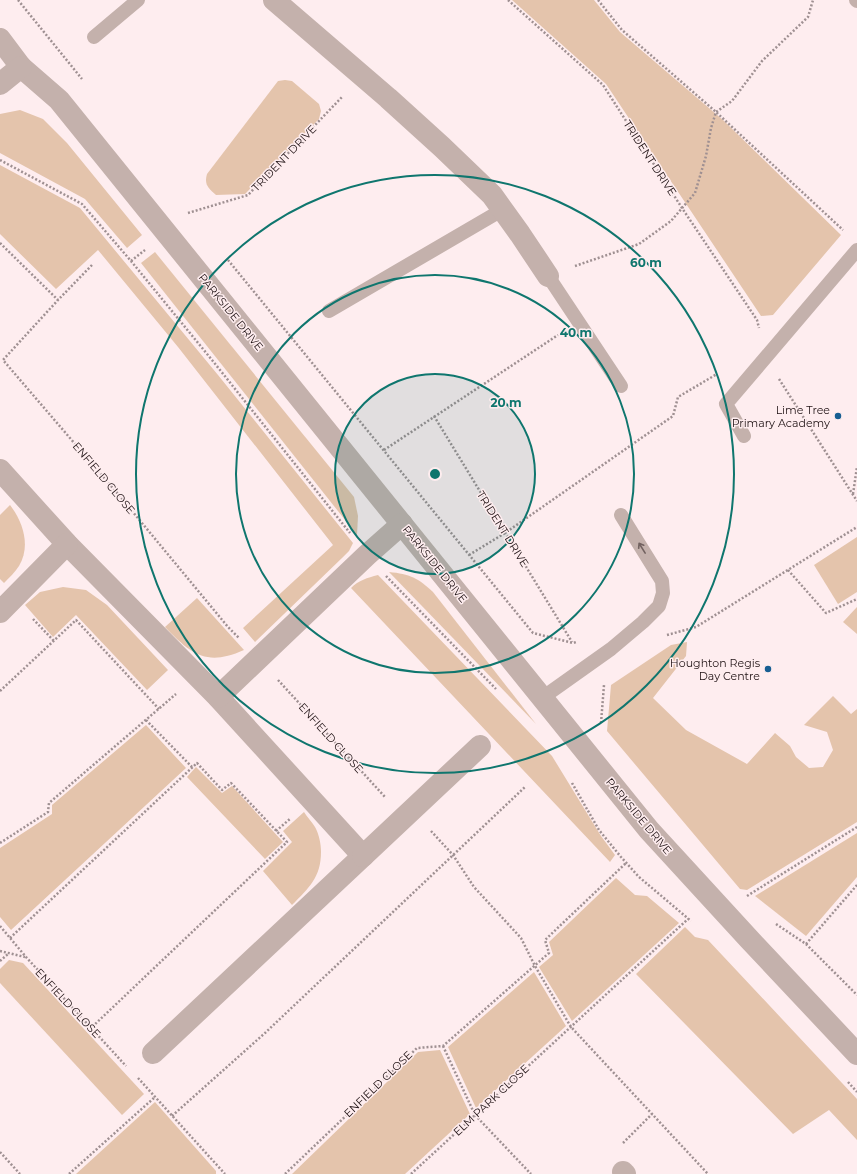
<svg xmlns="http://www.w3.org/2000/svg" width="857" height="1174" font-family="Montserrat,sans-serif">
<style>
.green{fill:#e4c4ac}
.lines{fill:none;stroke-linecap:round;stroke-linejoin:round}
.path{stroke:#9f9092;stroke-width:2.5;stroke-dasharray:2 2;stroke-linecap:butt}
.lane{stroke:#c4b1ac;stroke-width:14}
.street{stroke:#c4b1ac;stroke-width:22}
.oneway{stroke:#726260}
.ring{fill:none;stroke:#0f766e;stroke-width:2}
.poi-dot{fill:#175e92;stroke:#feedef;stroke-width:1.5}
.labels{text-anchor:middle;stroke-width:3;stroke-linejoin:round;paint-order:stroke}
.street-label{font-size:11px;fill:#201315;stroke:#feedef}
.poi-label{font-size:11px;fill:#201315;stroke:#feedef;text-anchor:end}
.centre{fill:#0f766e;stroke:#feedef;stroke-width:2}
.ring-label{font-size:12px;text-anchor:middle;font-weight:bold;fill:#0f766e;stroke:#feedef;stroke-width:3;stroke-linejoin:round;paint-order:stroke}
</style>
<rect width="100%" height="100%" fill="#feedef"/>
<g class="green">
<polygon points="512,0 594,0 620,32 723,120 841,235 773,315 761,316 606,84"/>
<path d="M285,80L292,81L319,104L321,111L319,119L245,194L216,195C208,188 204,184 207,174L278,81Z"/>
<polygon points="20,110 43,119 67,143 142,235 127,248 85,199 0,153 0,114"/>
<polygon points="0,165 80,208 218,375 353,543 349,551 342,558 255,642 243,628 333,545 178,347 98,250 56,289 0,234"/>
<polygon points="155,252 354,497 358,516 357,535 141,263"/>
<path d="M10,505C23,522 31,546 19,566C15,572 9,578 4,583L0,579V515Z"/>
<polygon points="857,537 857,592 838,604 814,565"/>
<path d="M389,572C410,574 418,578 433,592L536,724Z"/>
<path d="M378,575L552,756L601,836L615,855L610,862L351,588C359,580 367,578 378,575Z"/>
<polygon points="63,587 86,590 107,605 168,670 147,690 76,615 53,637 25,605 40,592"/>
<path d="M197,598L244,650C206,667 191,654 165,627Z"/>
<polygon points="857,607 857,634 843,622"/>
<polygon points="687,642 686,656 653,698 686,730 747,764 775,733 790,746 796,757 809,768 823,767 833,750 827,732 804,725 833,696 851,714 857,709 857,822 747,890 740,889 607,731 611,685 671,645"/>
<polygon points="146,725 186,768 11,930 0,917 0,848 52,814 52,805"/>
<polygon points="196,767 222,793 232,786 283,842 265,859 187,777"/>
<path d="M304,812C307,817 312,822 315,827C319,834 321,844 321,852C321,877 309,888 292,905L263,871L292,842L283,831Z"/>
<polygon points="857,833 857,877 806,936 755,896"/>
<polygon points="616,878 635,895 647,896 679,923 572,1021 539,967 553,955 549,942"/>
<polygon points="685,927 695,937 708,940 857,1099 857,1140 829,1110 793,1134 636,974"/>
<polygon points="9,960 23,963 144,1094 122,1115 0,983 0,969"/>
<polygon points="534,972 566,1026 476,1108 448,1047"/>
<polygon points="440,1050 470,1114 405,1174 292,1174 418,1052"/>
<polygon points="155,1102 216,1171 216,1174 76,1174"/>
</g>
<g class="lines">
<g class="path">
<polyline points="18,0 82,79"/>
<polyline points="508,0 603,85 682,208 757,320 759,328"/>
<polyline points="598,0 622,30 716,112 843,230"/>
<polyline points="0,160 82,204 131,261 212,360 350,533"/>
<polyline points="188,213 248,195 342,97"/>
<polyline points="0,243 58,300"/>
<polyline points="228,260 533,633 573,643 576,642"/>
<polyline points="131,261 145,250"/>
<polyline points="92,265 58,300 3,360 118,494 228,627 239,638"/>
<polyline points="575,266 639,244 671,221 695,193 706,156 711,128 716,112 732,101 762,61 808,17 813,0"/>
<polyline points="779,379 857,501"/>
<polyline points="434,416 572,642"/>
<polyline points="384,450 558,335"/>
<polyline points="853,494 857,467"/>
<polyline points="469,555 505,533 673,416 678,397 717,374"/>
<polyline points="788,570 826,613 857,599"/>
<polyline points="386,576 496,689"/>
<polyline points="33,619 54,641"/>
<polyline points="667,635 696,627 857,527"/>
<polyline points="278,680 385,797"/>
<polyline points="0,691 76,620 159,709"/>
<polyline points="146,720 192,767"/>
<polyline points="601,723 604,685"/>
<polyline points="572,783 599,830 621,857 639,877 691,921"/>
<polyline points="276,831 291,818"/>
<polyline points="431,831 453,855 474,887 521,938 535,966 571,1027 708,1174"/>
<polyline points="0,843 48,812 49,803 176,694"/>
<polyline points="747,896 857,827"/>
<polyline points="776,924 806,944 857,995"/>
<polyline points="0,926 26,957 126,1066"/>
<polyline points="10,938 197,763 222,790 231,783 287,842 91,1028"/>
<polyline points="806,944 857,885"/>
<polyline points="0,951 25,957"/>
<polyline points="0,961 8,954"/>
<polyline points="443,1046 475,1115 531,1174"/>
<polyline points="138,1078 225,1174"/>
<polyline points="848,1082 857,1092"/>
<polyline points="172,1116 265,1033 525,787"/>
<polyline points="623,1143 652,1114"/>
<polyline points="0,1152 20,1174"/>
<polyline points="69,1174 155,1097"/>
<polyline points="285,1174 417,1048 443,1046 549,953 545,940 626,863"/>
<polyline points="411,1174 688,919"/>
</g>
<g class="lane">
<polyline points="856,0 857,1"/>
<polyline points="94,37 138,0"/>
<polyline points="548,276 621,386"/>
<polyline points="329,311 502,210"/>
<polyline points="744,436 726,404 857,250"/>
<polyline points="542,698 611,649 643,622 659,606 663,593 662,581 621,515"/>
</g>
<g class="street">
<polyline points="274,0 388,98 442,147 492,195 520,234 548,276"/>
<polyline points="0,39 21,67 59,100 649,830 749,939 857,1054"/>
<polyline points="0,84 21,67"/>
<polyline points="0,470 67,544 218,697 363,856 153,1053"/>
<polyline points="0,612 67,544"/>
<polyline points="218,697 367,555 402,524"/>
<polyline points="363,856 480,746"/>
<polyline points="623,1172 625,1174"/>
</g>
</g>
<defs><path id="oneway-shaft" d="M-6 0H5M1.5-3L5.5 0L1.5 3" fill="none" stroke-width="1.6" stroke-linecap="round" stroke-linejoin="round"/></defs>
<use class="oneway" href="#oneway-shaft" transform="translate(642 548) rotate(-122)"/>
<circle cx="435" cy="474" r="100" fill="#0f766e" fill-opacity=".12"/>
<g class="ring">
<circle cx="435" cy="474" r="100"/>
<circle cx="435" cy="474" r="199"/>
<circle cx="435" cy="474" r="299"/>
</g>
<g class="poi-dot">
<circle cx="838" cy="416" r="4"/>
<circle cx="768" cy="669" r="4"/>
</g>
<g class="labels">
<g class="street-label">
<text transform="translate(284 158) rotate(-46)" y="4">TRIDENT DRIVE</text>
<text transform="translate(650 158) rotate(57)" y="4">TRIDENT DRIVE</text>
<text transform="translate(231 312) rotate(51)" y="4">PARKSIDE DRIVE</text>
<text transform="translate(104 478) rotate(50)" y="4">ENFIELD CLOSE</text>
<text transform="translate(503 529) rotate(58)" y="4">TRIDENT DRIVE</text>
<text transform="translate(435 564) rotate(51)" y="4">PARKSIDE DRIVE</text>
<text transform="translate(331 738) rotate(48)" y="4">ENFIELD CLOSE</text>
<text transform="translate(639 816) rotate(50)" y="4">PARKSIDE DRIVE</text>
<text transform="translate(68 1003) rotate(47)" y="4">ENFIELD CLOSE</text>
<text transform="translate(378 1084) rotate(-44)" y="4">ENFIELD CLOSE</text>
<text transform="translate(491 1100) rotate(-43)" y="4">ELM PARK CLOSE</text>
</g>
<g class="poi-label">
<text x="830" y="414">Lime Tree<tspan x="830" dy="13">Primary Academy</tspan></text>
<text x="760" y="667">Houghton Regis<tspan x="760" dy="13">Day Centre</tspan></text>
</g>
</g>
<circle cx="435" cy="474" r="6" class="centre"/>
<g class="ring-label">
<text x="646" y="267">60 m</text>
<text x="576" y="337">40 m</text>
<text x="506" y="407">20 m</text>
</g>
</svg>
